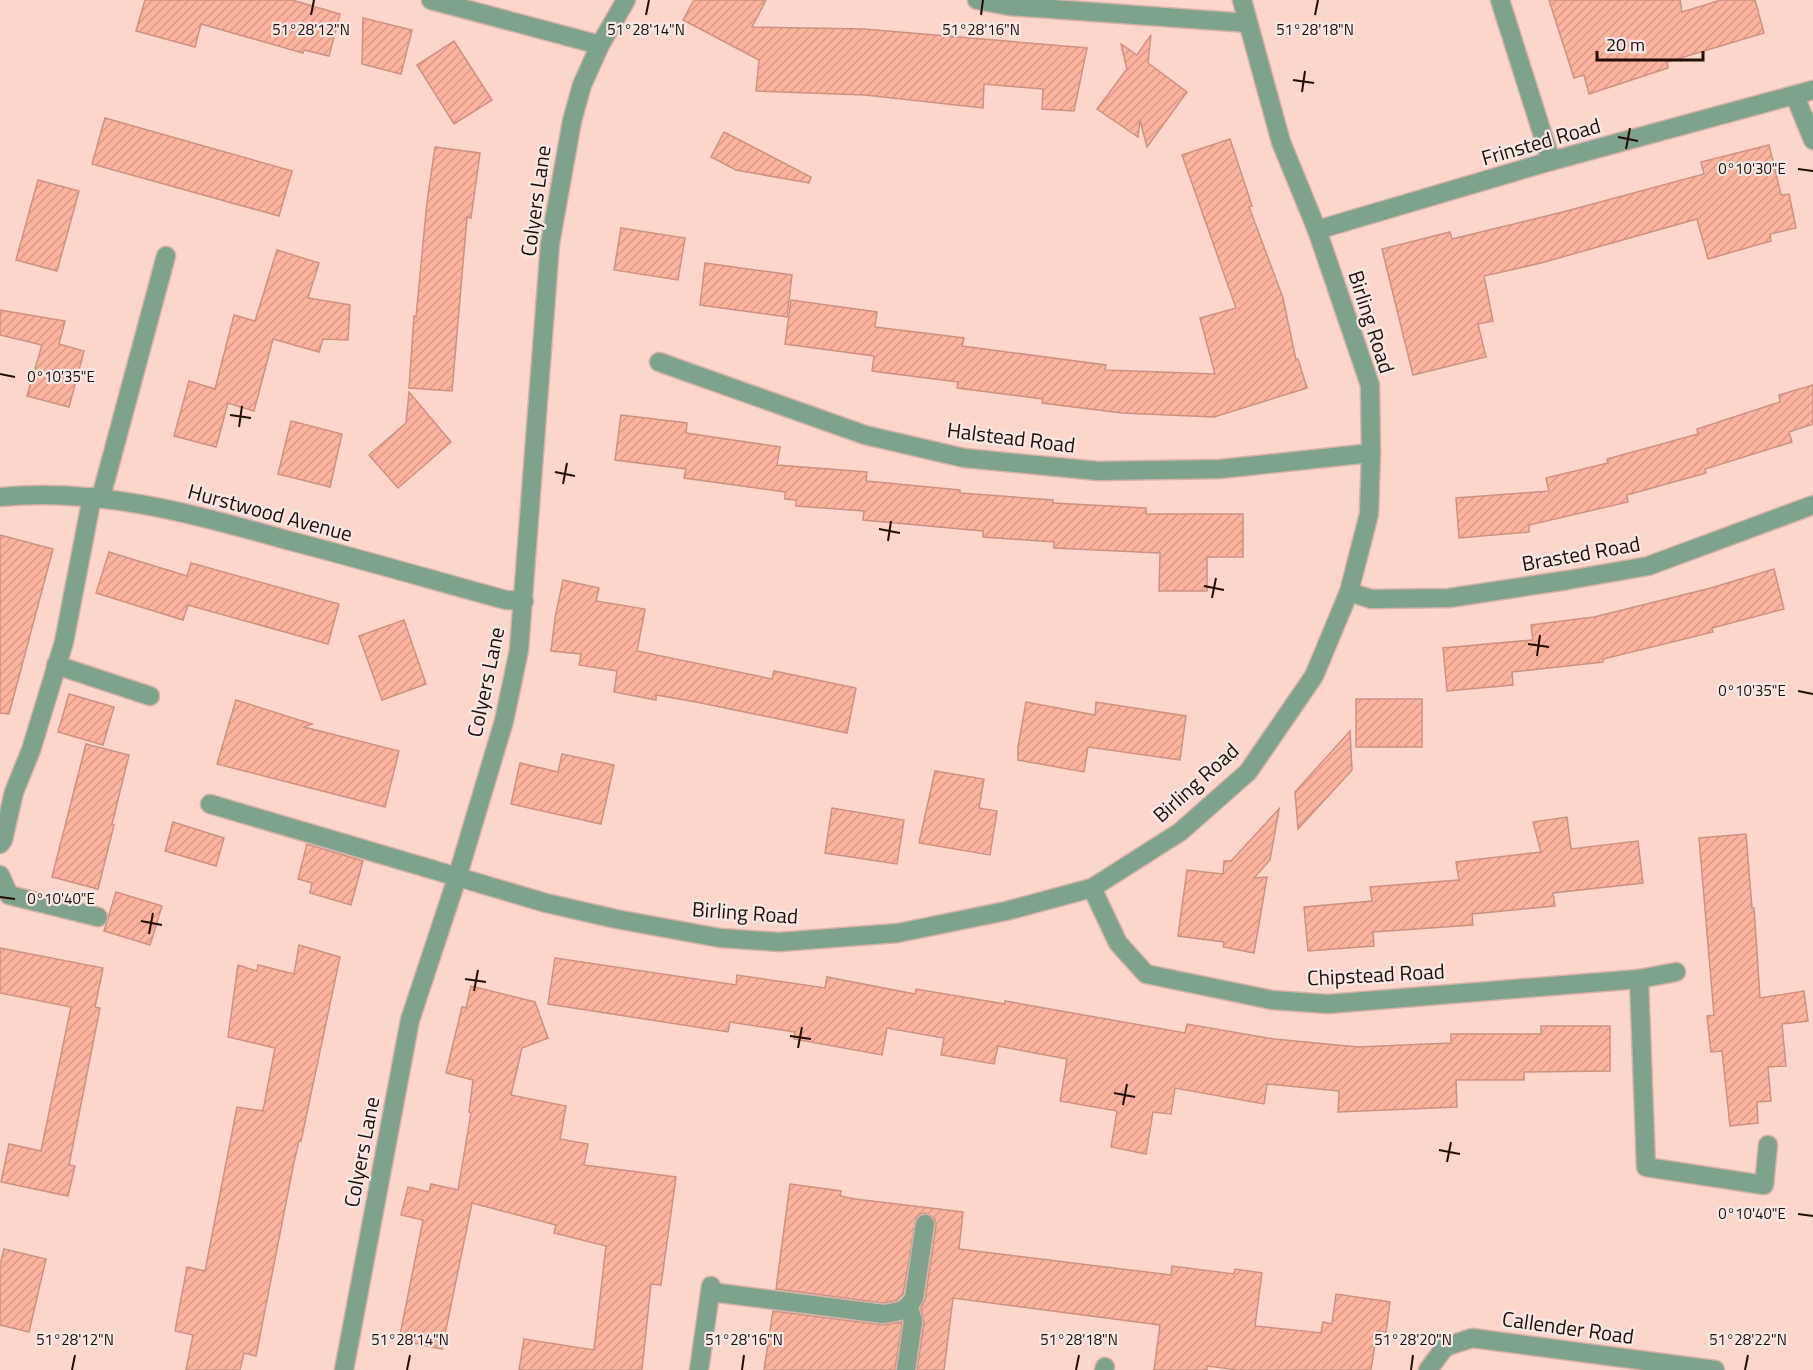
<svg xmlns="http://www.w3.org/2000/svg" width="1813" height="1370" font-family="'Titillium Web',sans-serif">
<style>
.building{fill:url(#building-hatch);stroke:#cc9281;stroke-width:1.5}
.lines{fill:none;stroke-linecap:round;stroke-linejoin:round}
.minor-casing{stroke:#d5b2a7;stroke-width:21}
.minor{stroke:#7ea28c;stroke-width:18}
.ticks{fill:none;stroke:#220d07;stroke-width:2}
.labels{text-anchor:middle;stroke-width:4.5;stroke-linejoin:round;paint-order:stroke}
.street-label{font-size:21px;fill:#220d07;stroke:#f6e9e5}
.ticks-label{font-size:15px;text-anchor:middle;fill:#220d07;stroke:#f6e9e5;stroke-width:4.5;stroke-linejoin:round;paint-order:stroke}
</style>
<defs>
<pattern id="building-hatch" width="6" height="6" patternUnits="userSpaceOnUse" patternTransform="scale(1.5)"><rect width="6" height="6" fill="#fdb49f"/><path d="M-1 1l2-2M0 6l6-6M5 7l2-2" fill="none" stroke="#d99a87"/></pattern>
</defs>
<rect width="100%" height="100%" fill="#fcd6ca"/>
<g class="building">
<polygon points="145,0 292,0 340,14 329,56 304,50 303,53 201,24 195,47 136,31"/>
<polygon points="694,0 766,0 752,27 864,29 1087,48 1074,111 1042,109 1043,89 984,84 983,108 865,95 756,91 759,60 683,20"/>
<polygon points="1549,0 1680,0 1682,12 1721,0 1755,0 1764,33 1667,62 1668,68 1589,94 1584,75 1574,78"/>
<polygon points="363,18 412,30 401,74 362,64"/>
<polygon points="1151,35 1148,63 1187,92 1147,147 1140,120 1138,137 1097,109 1127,69 1121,44 1137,55"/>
<polygon points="454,41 492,100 454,124 417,65"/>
<polygon points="105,118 292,171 279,216 92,164"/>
<polygon points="724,132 811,177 809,183 736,170 711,157"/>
<polygon points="1230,139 1252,206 1249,207 1283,298 1296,360 1298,359 1307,388 1214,417 1122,413 1042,403 1043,399 957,388 958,382 872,371 874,356 785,344 791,300 877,312 875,327 964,338 962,346 1106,365 1105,370 1215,374 1200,318 1236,308 1182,155"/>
<polygon points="1769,145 1781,195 1789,194 1796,228 1770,234 1771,241 1708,259 1697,219 1541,263 1484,276 1493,321 1478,324 1486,357 1413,375 1382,249 1450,232 1452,239 1563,212 1704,174 1701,162"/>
<polygon points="435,147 480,153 471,218 467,217 452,391 409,388 414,316 416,317 427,202"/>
<polygon points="38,180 79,191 57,271 16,260"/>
<polygon points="621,228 685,238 678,280 614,270"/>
<polygon points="277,250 319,263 308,298 350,305 348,340 323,339 319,352 273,339 254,411 228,403 216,447 174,436 189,381 215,389 234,315 255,321"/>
<polygon points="705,263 792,275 787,317 700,305"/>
<polygon points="0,310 65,321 59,344 84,351 69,407 27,396 42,345 0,335"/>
<polygon points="1813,385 1813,424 1789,432 1792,442 1705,469 1706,473 1627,495 1628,502 1529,525 1529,532 1459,538 1456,498 1549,491 1546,478 1608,463 1607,459 1698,434 1697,429 1780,402 1779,395"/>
<polygon points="409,392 451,442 398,488 369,455 406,423"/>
<polygon points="621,415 687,423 686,433 780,447 777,465 867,472 866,481 960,490 960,493 1053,500 1053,503 1146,508 1146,514 1243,514 1243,557 1207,557 1207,591 1159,591 1160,553 1054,548 1054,542 983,537 983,531 863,520 864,511 796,506 796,500 785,499 785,492 684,478 686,469 615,460"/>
<polygon points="291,421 342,434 330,487 278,474"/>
<polygon points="0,535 53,549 9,714 0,713"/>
<polygon points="109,552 187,576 191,563 339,604 328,644 188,605 183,620 96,593"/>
<polygon points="1774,569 1784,609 1712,628 1713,632 1603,659 1603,662 1512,672 1513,685 1447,691 1443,648 1533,640 1531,625 1594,617 1711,588"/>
<polygon points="563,580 599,588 596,601 645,609 637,651 772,679 774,671 856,688 847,733 696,702 656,695 656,700 614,692 617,671 579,665 581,654 551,651 555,618"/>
<polygon points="404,620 426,684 382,700 359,636"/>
<polygon points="69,694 114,707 103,745 58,732"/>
<rect x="1356" y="699" width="66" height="48"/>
<polygon points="236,700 312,724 304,727 399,751 385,807 217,764"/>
<polygon points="1026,702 1095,715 1096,702 1186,716 1180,760 1088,747 1084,772 1018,760 1018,747"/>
<polygon points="1350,731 1352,770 1298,829 1295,792"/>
<polygon points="86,744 129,755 112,824 114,825 98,889 52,877"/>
<polygon points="562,754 614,765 601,824 511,804 520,763 558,772"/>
<polygon points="935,771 984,779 979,808 997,811 990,855 919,843"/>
<polygon points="832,808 904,820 897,864 825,853"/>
<polygon points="1279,809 1270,860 1254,878 1267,877 1254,953 1223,947 1224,942 1178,936 1187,870 1223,874 1224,861 1231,861"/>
<polygon points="1567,817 1571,849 1638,841 1643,883 1553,893 1555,906 1472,914 1473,925 1373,932 1374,946 1308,951 1304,907 1372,901 1370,887 1459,880 1456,862 1541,852 1533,822"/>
<polygon points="173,822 224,838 216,866 165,851"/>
<polygon points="1746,834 1752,908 1754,908 1760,998 1804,991 1808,1021 1782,1024 1786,1066 1768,1067 1771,1101 1757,1102 1758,1123 1730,1126 1722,1051 1711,1052 1707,1016 1714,1015 1699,838"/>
<polygon points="307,844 363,861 351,905 310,893 312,883 298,879"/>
<polygon points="116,892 162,906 150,945 104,931"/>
<polygon points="299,945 340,957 301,1141 299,1141 294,1162 256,1356 244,1353 240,1370 186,1370 193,1335 175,1331 187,1267 205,1271 237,1107 263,1111 275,1048 228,1037 238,965 257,971 258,965 294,974"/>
<polygon points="0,948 103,968 95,1007 100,1008 69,1165 75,1166 68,1196 1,1182 9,1144 41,1151 71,1007 0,993"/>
<polygon points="555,958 736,985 737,975 825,988 827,977 915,994 916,989 1005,1004 1005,1001 1185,1033 1187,1024 1274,1039 1358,1047 1451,1043 1451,1034 1541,1034 1541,1026 1610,1026 1610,1071 1524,1072 1524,1080 1456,1080 1457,1107 1338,1112 1339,1091 1267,1084 1264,1104 1175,1088 1171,1114 1153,1112 1146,1154 1111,1147 1117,1111 1060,1101 1067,1059 998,1046 994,1064 941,1055 944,1038 887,1028 882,1055 794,1039 795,1032 730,1022 728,1032 548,1004"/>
<polygon points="471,986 535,1002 548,1038 522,1048 511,1095 566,1106 560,1139 588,1144 584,1165 676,1177 661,1285 651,1284 642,1370 519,1370 524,1339 594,1350 606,1246 554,1233 556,1225 472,1203 442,1349 399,1340 423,1220 401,1215 408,1187 429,1192 431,1184 458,1190 471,1113 469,1112 473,1080 446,1073 462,1007 466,1008"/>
<polygon points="790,1184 841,1191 840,1196 855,1199 963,1212 959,1249 1171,1275 1172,1266 1234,1274 1235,1269 1262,1273 1255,1326 1321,1333 1323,1322 1332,1324 1336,1294 1390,1302 1386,1332 1377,1331 1371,1370 1238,1370 1207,1366 1207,1370 1154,1370 1160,1325 953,1298 944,1370 917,1370 924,1323 921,1308 925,1300 936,1226 935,1219 926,1213 920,1214 916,1218 903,1294 897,1300 884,1303 776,1289"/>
<polygon points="4,1249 46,1259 29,1332 0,1325 0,1265"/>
<polygon points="773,1311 883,1325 902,1322 895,1370 764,1370"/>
</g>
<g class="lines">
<defs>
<g id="minor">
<polyline points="431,0 600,45"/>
<polyline points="977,0 1009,6 1248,23"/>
<polyline points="1500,0 1551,161"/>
<polyline points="1795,96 1813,140"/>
<polyline points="1317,230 1551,161 1813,90"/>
<polyline points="659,362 865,435 964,458 1098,471 1220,469 1371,453"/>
<path d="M0,497C97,487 193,514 287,540C360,559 433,580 506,600L524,601"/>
<polyline points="101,497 166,256"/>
<polyline points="1349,592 1371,599 1449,598 1568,580 1648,566 1813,505"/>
<polyline points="56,665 150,696"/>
<polyline points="210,804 546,903 616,919 720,938 779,942 898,933 1006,911 1092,888 1180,832 1248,772 1314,676 1349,592 1369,514 1371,453 1370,385 1317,230 1281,142 1242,0"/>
<polyline points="0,844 3,840 14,792 31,750 64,642 92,497"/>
<polyline points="0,875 9,895 98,917"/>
<polyline points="1092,888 1118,943 1146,974 1272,1000 1328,1004 1639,979 1676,972"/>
<polyline points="1639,979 1646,1167 1764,1185 1768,1145"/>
<path d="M711,1292L884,1314C899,1311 906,1312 914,1298L925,1224"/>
<polyline points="344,1370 410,1020 457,878 504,721 519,650 550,244 572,121 582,85 600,45 626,0"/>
<polyline points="699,1370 711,1286"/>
<polyline points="906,1370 913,1321 909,1308"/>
<polyline points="1104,1370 1105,1367"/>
<polyline points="1428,1370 1445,1347 1472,1338 1715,1370"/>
</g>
</defs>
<use href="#minor" class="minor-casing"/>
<use href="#minor" class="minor"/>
</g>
<path class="ticks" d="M311,15L314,0M646,15L649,0M981,15L983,0M1315,15L1318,0M1293,80L1314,83M1302,92L1305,71M1618,137L1638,141M1626,149L1630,128M1798,169L1813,171M0,374L15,377M230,415L251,418M239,427L242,406M555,472L575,476M563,484L567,463M879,529L900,533M888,541L891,521M1204,586L1224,590M1212,598L1216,578M1528,644L1549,647M1537,656L1540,635M1798,691L1813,694M0,897L15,899M141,921L162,925M149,934L153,913M465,979L486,982M474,991L478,970M790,1036L811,1039M798,1048L802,1027M1114,1093L1135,1097M1123,1105L1127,1084M1439,1150L1460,1154M1447,1162L1451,1142M1798,1214L1813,1216M72,1370L75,1355M407,1370L410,1355M742,1370L744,1355M1076,1370L1079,1355M1411,1370L1413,1355M1745,1370L1748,1355"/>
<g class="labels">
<g class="street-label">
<text transform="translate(1541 142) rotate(-16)" y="7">Frinsted Road</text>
<text transform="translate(536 201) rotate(-82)" y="7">Colyers Lane</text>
<text transform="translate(1371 322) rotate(72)" y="7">Birling Road</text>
<text transform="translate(1011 438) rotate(7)" y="7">Halstead Road</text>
<text transform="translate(270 513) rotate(15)" y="7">Hurstwood Avenue</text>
<text transform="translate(1581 554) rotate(-10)" y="7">Brasted Road</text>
<text transform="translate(486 682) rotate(-78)" y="7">Colyers Lane</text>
<text transform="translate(1196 783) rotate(-42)" y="7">Birling Road</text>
<text transform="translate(745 913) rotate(4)" y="7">Birling Road</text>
<text transform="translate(1376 975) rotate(-3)" y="7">Chipstead Road</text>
<text transform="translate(362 1152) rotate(-79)" y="7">Colyers Lane</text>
<text transform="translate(1568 1328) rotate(8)" y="7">Callender Road</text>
</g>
</g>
<g class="ticks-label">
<text x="311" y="35">51°28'12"N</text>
<text x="646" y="35">51°28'14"N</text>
<text x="981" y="35">51°28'16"N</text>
<text x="1315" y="35">51°28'18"N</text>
<text x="1752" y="174">0°10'30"E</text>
<text x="61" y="382">0°10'35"E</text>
<text x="1752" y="696">0°10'35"E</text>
<text x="61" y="904">0°10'40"E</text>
<text x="1752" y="1219">0°10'40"E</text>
<text x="75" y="1345">51°28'12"N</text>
<text x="410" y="1345">51°28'14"N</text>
<text x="744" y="1345">51°28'16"N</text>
<text x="1079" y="1345">51°28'18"N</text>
<text x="1413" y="1345">51°28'20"N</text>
<text x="1748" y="1345">51°28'22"N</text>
</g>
<path d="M1597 51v9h106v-9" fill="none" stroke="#220d07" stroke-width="3"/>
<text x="1606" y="51" font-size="18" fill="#220d07" stroke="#f6e9e5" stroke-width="4.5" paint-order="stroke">20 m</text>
</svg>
